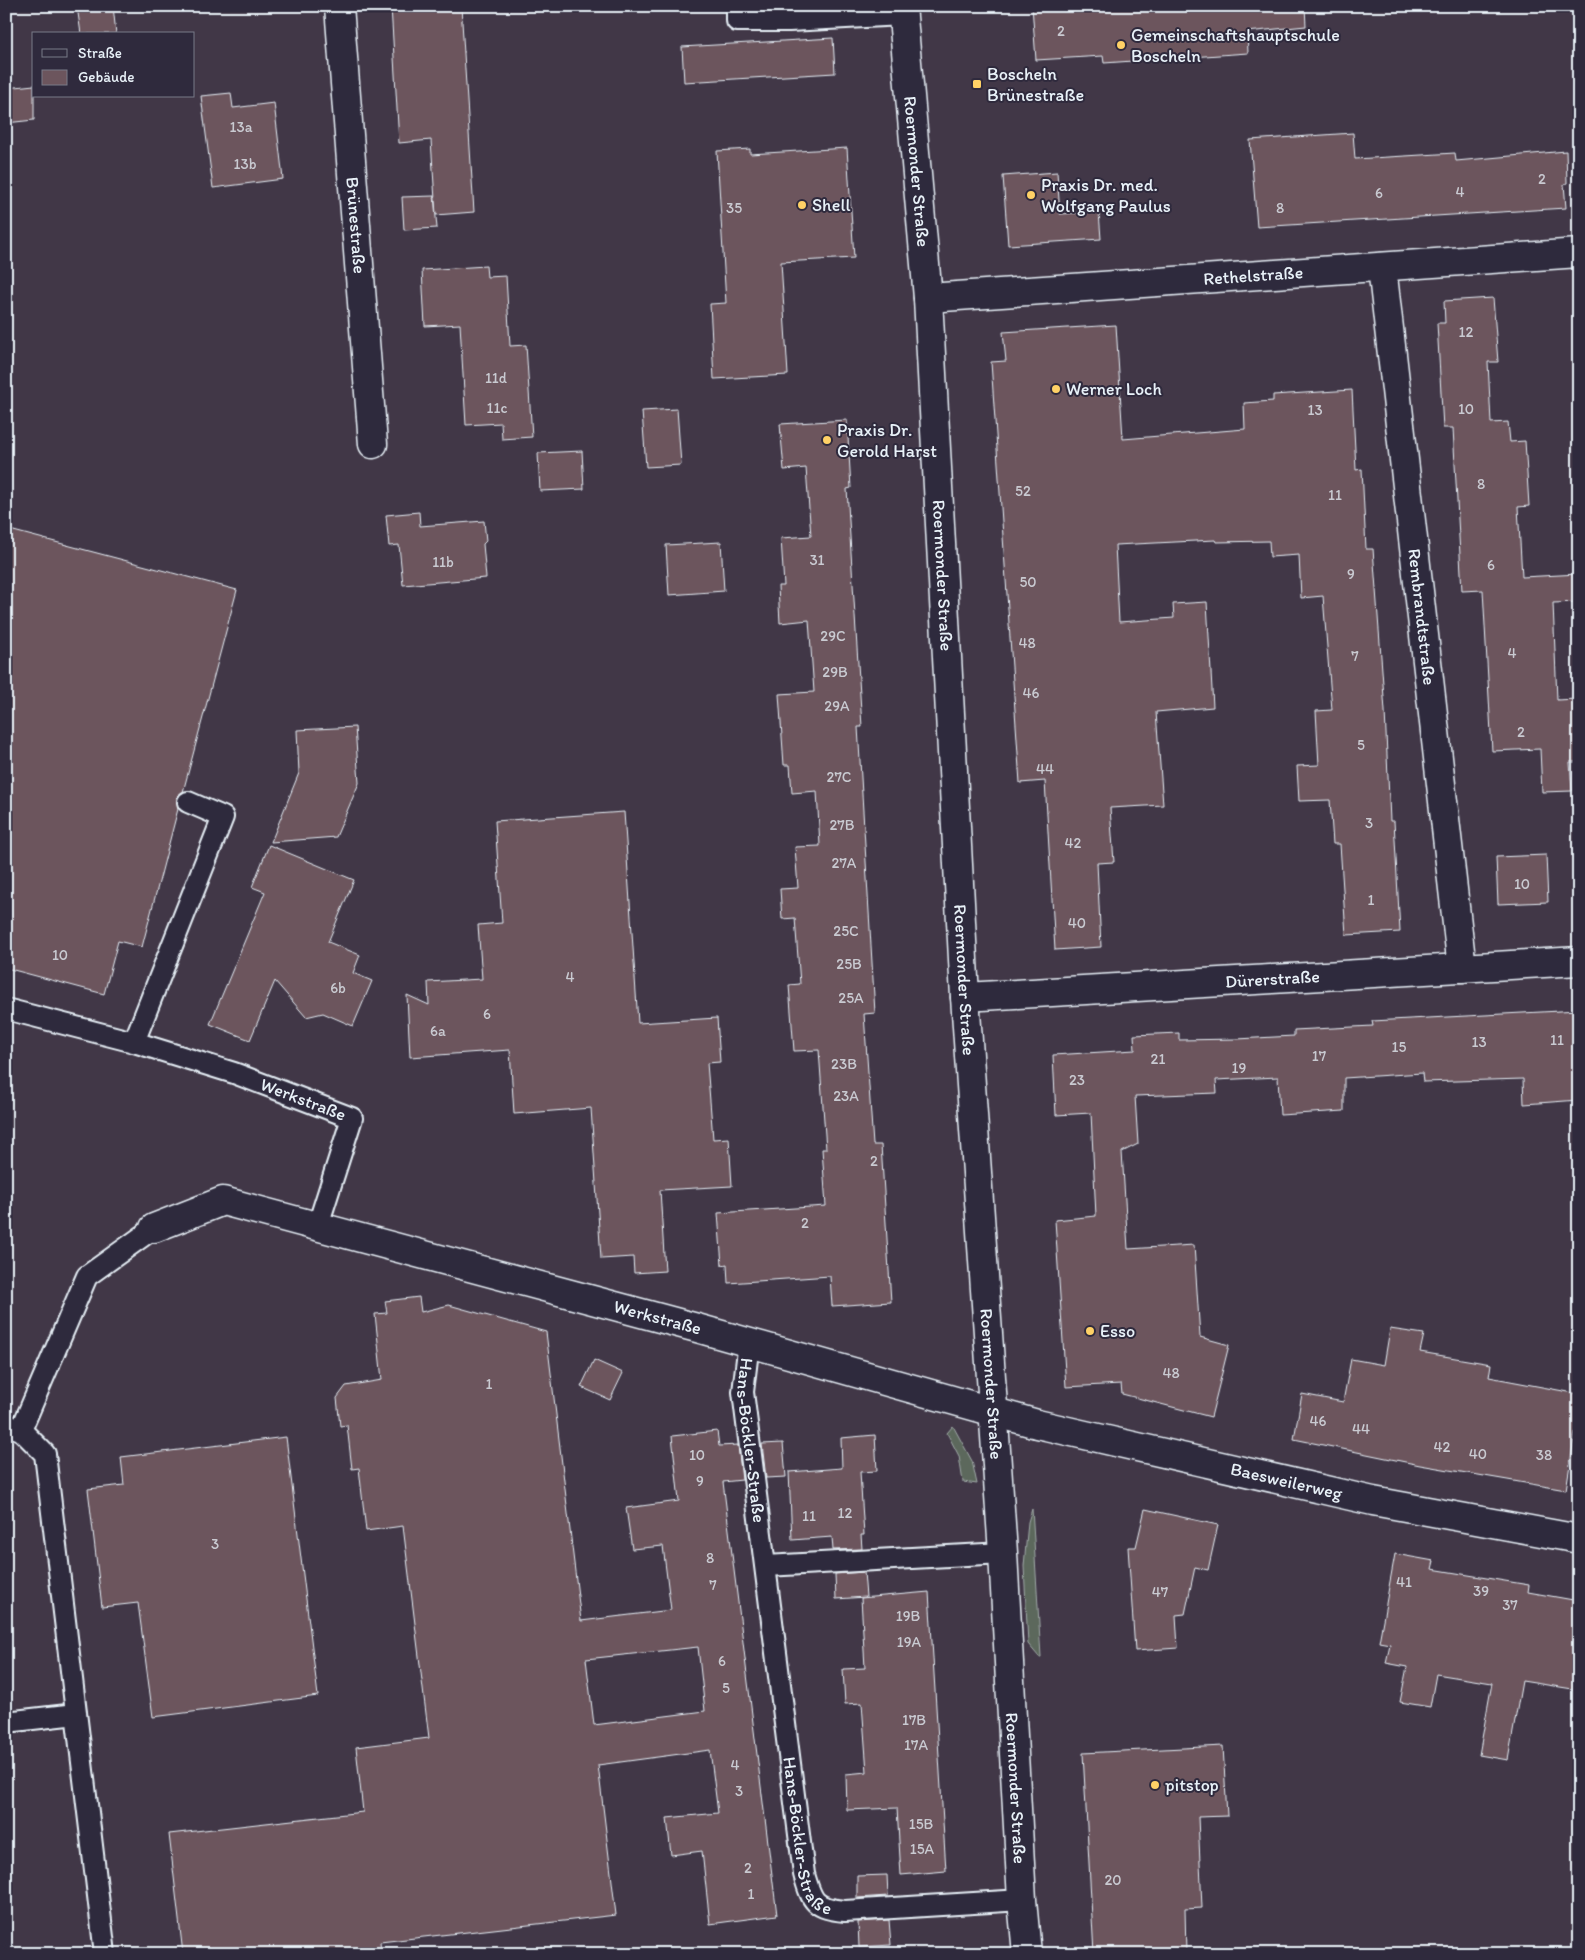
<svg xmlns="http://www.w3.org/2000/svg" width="1585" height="1960" font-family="Itim,sans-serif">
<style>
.green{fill:#5b675c;stroke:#a2acaa}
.building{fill:#6c555d;stroke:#e8f1f8;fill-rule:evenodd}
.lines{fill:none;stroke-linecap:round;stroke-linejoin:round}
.lane-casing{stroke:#e8f1f8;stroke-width:24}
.street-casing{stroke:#e8f1f8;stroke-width:31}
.secondary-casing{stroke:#e8f1f8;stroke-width:31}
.lane{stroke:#2f2a3d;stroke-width:20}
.street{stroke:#2f2a3d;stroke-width:28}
.secondary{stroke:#2f2a3d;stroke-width:28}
.poi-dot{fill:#ffd166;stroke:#2f2a3d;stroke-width:2}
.labels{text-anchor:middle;stroke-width:4;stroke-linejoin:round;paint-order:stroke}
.number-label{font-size:15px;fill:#c9cad1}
.poi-label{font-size:18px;fill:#e8f1f8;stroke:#2f2a3d;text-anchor:start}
.street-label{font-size:18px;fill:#e8f1f8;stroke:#2f2a3d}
</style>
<rect width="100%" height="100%" fill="#413747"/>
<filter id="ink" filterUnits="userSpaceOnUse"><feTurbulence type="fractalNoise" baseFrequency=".02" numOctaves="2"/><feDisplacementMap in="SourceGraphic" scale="10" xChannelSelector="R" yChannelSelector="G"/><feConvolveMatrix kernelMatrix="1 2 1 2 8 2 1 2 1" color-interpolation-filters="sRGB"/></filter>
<g filter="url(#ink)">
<g class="green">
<polygon points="953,1426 972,1461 977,1484 963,1482 959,1456 947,1433"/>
<polygon points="1032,1509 1033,1524 1041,1657 1039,1657 1028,1644 1024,1566 1028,1522"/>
</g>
<g class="building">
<polygon points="77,6 113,6 116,34 81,34"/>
<polygon points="391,6 461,6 474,212 436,215 431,140 399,143"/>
<polygon points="1032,6 1305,6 1306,26 1247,32 1248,53 1104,63 1103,56 1036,60"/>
<polygon points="833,38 835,73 684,82 682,47"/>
<polygon points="34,85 34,120 6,123 6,88"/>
<polygon points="231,93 233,108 274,103 283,179 213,188 201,96"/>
<polygon points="1353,133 1355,159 1455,153 1456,161 1566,151 1567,183 1564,184 1566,208 1257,227 1250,140"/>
<polygon points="847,148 854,258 781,262 788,375 714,379 710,304 726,303 717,151 750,149 750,154"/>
<polygon points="1057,172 1060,214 1099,212 1101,239 1008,245 1003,176"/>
<polygon points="434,196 437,228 404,230 402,197"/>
<polygon points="486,266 487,277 506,276 510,346 526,345 532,437 502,439 501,423 466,425 460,324 425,326 422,270"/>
<polygon points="1493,298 1498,362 1488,362 1491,423 1508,422 1510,442 1525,441 1529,506 1518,507 1522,577 1579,574 1579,602 1553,603 1557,700 1577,699 1579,762 1570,762 1572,791 1542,792 1540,749 1492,751 1483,590 1462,591 1453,428 1443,428 1437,323 1445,323 1444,301"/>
<polygon points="1116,325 1123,439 1245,429 1244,403 1273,401 1273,395 1352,390 1356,470 1362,469 1366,549 1373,549 1385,711 1390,821 1394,821 1400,932 1346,935 1340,844 1333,844 1330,800 1299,801 1297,766 1319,765 1316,711 1332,710 1323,596 1301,598 1299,555 1270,557 1269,541 1216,542 1215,540 1115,545 1119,622 1174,618 1173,604 1207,602 1213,707 1156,712 1163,805 1110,808 1114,862 1097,863 1101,947 1055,950 1045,781 1020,783 991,362 1006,361 1003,332"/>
<polygon points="677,409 681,465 646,467 642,411"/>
<polygon points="847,420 851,488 847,489 862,727 858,727 875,1013 864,1014 873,1145 881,1145 891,1302 832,1306 830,1276 728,1283 727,1264 722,1265 718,1213 826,1206 822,1149 826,1149 819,1050 794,1051 789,985 800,984 795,918 782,919 780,889 798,888 795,847 820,846 817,791 792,793 790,765 784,765 779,694 814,692 809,620 780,623 778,586 784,586 781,538 811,536 806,468 784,470 780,424"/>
<polygon points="582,451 584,489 540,491 538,453"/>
<polygon points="419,512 420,526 484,521 486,541 483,544 486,578 403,585 399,545 389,546 386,515"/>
<polygon points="6,529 237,590 183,792 177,798 178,809 142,947 118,941 104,994 6,968"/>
<polygon points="721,542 724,591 669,595 666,545"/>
<polygon points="355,727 359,783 336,837 271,842 299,773 297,730"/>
<polygon points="624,812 638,1023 717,1018 720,1062 707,1063 713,1139 729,1138 732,1186 660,1190 665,1271 634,1273 633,1257 601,1259 591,1108 514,1114 510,1050 410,1057 407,995 429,1005 428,982 482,979 478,925 502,923 495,821"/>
<polygon points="269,845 354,880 328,942 360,955 353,973 372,981 353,1026 323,1013 306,1017 275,981 250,1040 210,1024 265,892 252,887"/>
<polygon points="1546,855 1548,902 1498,904 1496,857"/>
<polygon points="1579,1010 1579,1100 1524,1104 1523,1079 1423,1082 1422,1073 1344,1078 1344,1111 1280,1115 1278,1077 1216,1080 1217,1093 1135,1096 1138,1144 1122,1152 1128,1249 1194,1245 1200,1337 1229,1345 1211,1417 1122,1394 1121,1384 1066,1387 1055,1220 1096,1216 1091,1113 1056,1115 1053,1055 1135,1050 1134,1035 1179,1033 1179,1040 1237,1039 1294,1036 1294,1030 1373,1026 1372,1021"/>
<path d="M419,1297L421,1312L449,1305L546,1332L581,1621L671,1610L663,1546L632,1549L626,1508L679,1501L672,1436L717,1431L719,1446L738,1445L742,1480L723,1482L777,1915L710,1924L702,1851L671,1855L667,1818L718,1813L710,1750L598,1765L616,1915L380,1942L381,1954H183L169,1834L363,1812L356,1747L429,1738L403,1526L366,1531L359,1468L352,1469L347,1425L340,1426L337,1398L346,1386L382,1380L375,1314L387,1313L385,1301ZM698,1647L705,1711L594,1725L586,1659Z"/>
<polygon points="1390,1329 1424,1334 1420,1352 1491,1364 1489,1377 1579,1394 1579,1433 1575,1432 1566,1490 1420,1465 1294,1439 1302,1394 1343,1402 1351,1359 1384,1365"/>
<polygon points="594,1360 623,1373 610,1400 581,1387"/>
<polygon points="875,1435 877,1471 860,1472 864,1535 861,1535 862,1549 833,1550 832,1537 792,1540 789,1472 842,1468 841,1438"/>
<polygon points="286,1437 318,1696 153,1717 138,1603 102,1607 88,1489 124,1485 121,1457"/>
<polygon points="783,1443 786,1477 766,1478 762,1444"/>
<polygon points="1145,1509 1218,1525 1208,1570 1195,1567 1185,1614 1176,1615 1178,1648 1135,1651 1128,1547 1136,1547"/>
<polygon points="1395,1554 1434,1561 1432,1569 1529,1585 1528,1592 1579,1601 1579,1690 1522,1681 1508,1760 1479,1755 1492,1683 1436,1674 1430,1707 1400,1702 1407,1667 1386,1663 1390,1644 1379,1642"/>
<polygon points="864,1572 866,1597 836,1599 835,1574"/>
<polygon points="929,1592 946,1871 901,1875 897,1808 847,1810 846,1774 867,1772 862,1703 845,1704 843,1669 865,1668 861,1598"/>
<polygon points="1223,1746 1227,1816 1198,1817 1202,1908 1185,1909 1186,1954 1094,1954 1083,1753"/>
<polygon points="887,1875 888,1896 857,1898 857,1876"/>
<polygon points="889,1920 891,1945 859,1947 858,1922"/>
</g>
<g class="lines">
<defs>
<g id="lane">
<polyline points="737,6 737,21 789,21 903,15"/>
<path id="s1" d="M6,1009L134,1042L234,1073L352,1118L318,1225"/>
<polyline points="134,1042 223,817 188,802"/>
<path id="s2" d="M749,1342L743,1392L804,1874C812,1903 815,1908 845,1911L1022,1900"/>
<polyline points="6,1425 21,1430 45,1454 105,1954"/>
<polyline points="21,1430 87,1276 154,1228"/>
<polyline points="766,1566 1003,1553"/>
<polyline points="6,1722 76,1714"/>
</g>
<g id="street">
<path id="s3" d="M339,6L373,444"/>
<path id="s4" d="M1382,267L1462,968"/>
<path id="s5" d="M928,298L1579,253"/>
<path id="s6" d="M965,997L1579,961"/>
<path id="s7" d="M154,1228L223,1201L697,1328L1037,1424L1373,1501L1579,1539"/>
</g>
<g id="secondary">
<path id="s8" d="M902,6L928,298L965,997L1003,1553L1022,1900L1027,1954"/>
</g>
</defs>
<use href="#lane" class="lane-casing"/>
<use href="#street" class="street-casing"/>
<use href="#secondary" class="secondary-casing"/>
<use href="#lane" class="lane"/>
<use href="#street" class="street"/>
<use href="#secondary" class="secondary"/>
</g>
</g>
<g class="poi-dot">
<circle cx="1121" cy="45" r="5"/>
<rect x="972" y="79" width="10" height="10" rx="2.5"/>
<circle cx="1031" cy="195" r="5"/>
<circle cx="802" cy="205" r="5"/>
<circle cx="1056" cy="389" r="5"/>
<circle cx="827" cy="440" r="5"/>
<circle cx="1090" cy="1331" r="5"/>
<circle cx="1155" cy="1785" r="5"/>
</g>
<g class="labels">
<g class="number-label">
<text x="1061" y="36">2</text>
<text x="241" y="132">13a</text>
<text x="245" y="169">13b</text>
<text x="1542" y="184">2</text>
<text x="1460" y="197">4</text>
<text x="1379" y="198">6</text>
<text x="734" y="213">35</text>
<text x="1280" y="213">8</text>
<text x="1466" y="337">12</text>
<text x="496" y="383">11d</text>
<text x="497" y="413">11c</text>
<text x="1466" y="414">10</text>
<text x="1315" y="415">13</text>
<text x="1481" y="489">8</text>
<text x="1023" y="496">52</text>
<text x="1335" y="500">11</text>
<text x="817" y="565">31</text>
<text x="443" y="567">11b</text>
<text x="1491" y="570">6</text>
<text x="1351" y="579">9</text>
<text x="1028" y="587">50</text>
<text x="833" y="641">29C</text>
<text x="1027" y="648">48</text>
<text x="1512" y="658">4</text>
<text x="1355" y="661">7</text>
<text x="835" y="677">29B</text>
<text x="1031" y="698">46</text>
<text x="837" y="711">29A</text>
<text x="1521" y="737">2</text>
<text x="1361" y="750">5</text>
<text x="1045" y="774">44</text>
<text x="839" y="782">27C</text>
<text x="1369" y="828">3</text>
<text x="842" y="830">27B</text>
<text x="1073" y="848">42</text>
<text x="844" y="868">27A</text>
<text x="1522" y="889">10</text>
<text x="1371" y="905">1</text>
<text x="1077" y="928">40</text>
<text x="846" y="936">25C</text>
<text x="60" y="960">10</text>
<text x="849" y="969">25B</text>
<text x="570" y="982">4</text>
<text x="338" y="993">6b</text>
<text x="851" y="1003">25A</text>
<text x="487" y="1019">6</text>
<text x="438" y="1036">6a</text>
<text x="1557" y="1045">11</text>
<text x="1479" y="1047">13</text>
<text x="1399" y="1052">15</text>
<text x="1319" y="1061">17</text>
<text x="1158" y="1064">21</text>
<text x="844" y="1069">23B</text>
<text x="1239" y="1073">19</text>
<text x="1077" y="1085">23</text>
<text x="846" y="1101">23A</text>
<text x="874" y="1166">2</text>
<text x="805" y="1228">2</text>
<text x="1171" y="1378">48</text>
<text x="489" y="1389">1</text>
<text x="1318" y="1426">46</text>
<text x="1361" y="1434">44</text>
<text x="1442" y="1452">42</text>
<text x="1478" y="1459">40</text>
<text x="697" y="1460">10</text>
<text x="1544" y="1460">38</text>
<text x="700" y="1486">9</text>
<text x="845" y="1518">12</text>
<text x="809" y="1521">11</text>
<text x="215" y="1549">3</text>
<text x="710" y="1563">8</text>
<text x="1404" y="1587">41</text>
<text x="713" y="1590">7</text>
<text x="1481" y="1596">39</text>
<text x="1160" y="1597">47</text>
<text x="1510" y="1610">37</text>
<text x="908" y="1621">19B</text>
<text x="909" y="1647">19A</text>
<text x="722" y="1666">6</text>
<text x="726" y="1693">5</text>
<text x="914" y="1725">17B</text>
<text x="916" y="1750">17A</text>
<text x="735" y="1770">4</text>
<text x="739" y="1796">3</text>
<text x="921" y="1829">15B</text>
<text x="922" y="1854">15A</text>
<text x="748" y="1873">2</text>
<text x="1113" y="1885">20</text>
<text x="751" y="1899">1</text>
</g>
<g class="poi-label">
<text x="1131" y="41">Gemeinschaftshauptschule<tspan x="1131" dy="21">Boscheln</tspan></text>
<text x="987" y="80">Boscheln<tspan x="987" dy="21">Brünestraße</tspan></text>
<text x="1041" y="191">Praxis Dr. med.<tspan x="1041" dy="21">Wolfgang Paulus</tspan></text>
<text x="812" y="211">Shell</text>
<text x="1066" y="395">Werner Loch</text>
<text x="837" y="436">Praxis Dr.<tspan x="837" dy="21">Gerold Harst</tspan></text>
<text x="1100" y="1337">Esso</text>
<text x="1165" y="1791">pitstop</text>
</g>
<g class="street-label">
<text dy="6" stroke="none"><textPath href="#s8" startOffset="166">Roermonder Straße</textPath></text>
<text dy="6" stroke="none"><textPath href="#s3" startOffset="220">Brünestraße</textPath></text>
<text dy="6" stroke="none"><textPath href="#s5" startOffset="326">Rethelstraße</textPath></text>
<text dy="6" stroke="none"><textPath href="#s8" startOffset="571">Roermonder Straße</textPath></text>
<text dy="6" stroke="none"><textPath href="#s4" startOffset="352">Rembrandtstraße</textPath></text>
<text dy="6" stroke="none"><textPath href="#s6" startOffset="308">Dürerstraße</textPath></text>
<text dy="6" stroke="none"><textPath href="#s8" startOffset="976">Roermonder Straße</textPath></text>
<text dy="6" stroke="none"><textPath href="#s1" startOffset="311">Werkstraße</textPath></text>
<text dy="6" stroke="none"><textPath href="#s7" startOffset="524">Werkstraße</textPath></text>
<text dy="6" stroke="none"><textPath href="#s8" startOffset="1381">Roermonder Straße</textPath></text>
<text dy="6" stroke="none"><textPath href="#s2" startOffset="99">Hans-Böckler-Straße</textPath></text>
<text dy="6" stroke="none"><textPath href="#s7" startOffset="1174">Baesweilerweg</textPath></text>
<text dy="6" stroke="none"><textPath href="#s8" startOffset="1786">Roermonder Straße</textPath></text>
<text dy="6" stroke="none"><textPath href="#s2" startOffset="501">Hans-Böckler-Straße</textPath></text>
</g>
</g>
<rect width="1585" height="1960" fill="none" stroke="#2f2a3d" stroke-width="25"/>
<rect x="12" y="12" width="1560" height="1935" fill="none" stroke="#e8f1f8" stroke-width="2" filter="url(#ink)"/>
<rect x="32" y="32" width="162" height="65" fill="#2f2a3d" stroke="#797a88"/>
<rect x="42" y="49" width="25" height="8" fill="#2f2a3d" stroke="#797a88"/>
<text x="78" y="58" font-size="15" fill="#e8f1f8">Straße</text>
<rect x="42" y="70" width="25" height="15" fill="#6c555d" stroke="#797a88"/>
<text x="78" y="82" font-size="15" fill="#e8f1f8">Gebäude</text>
</svg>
